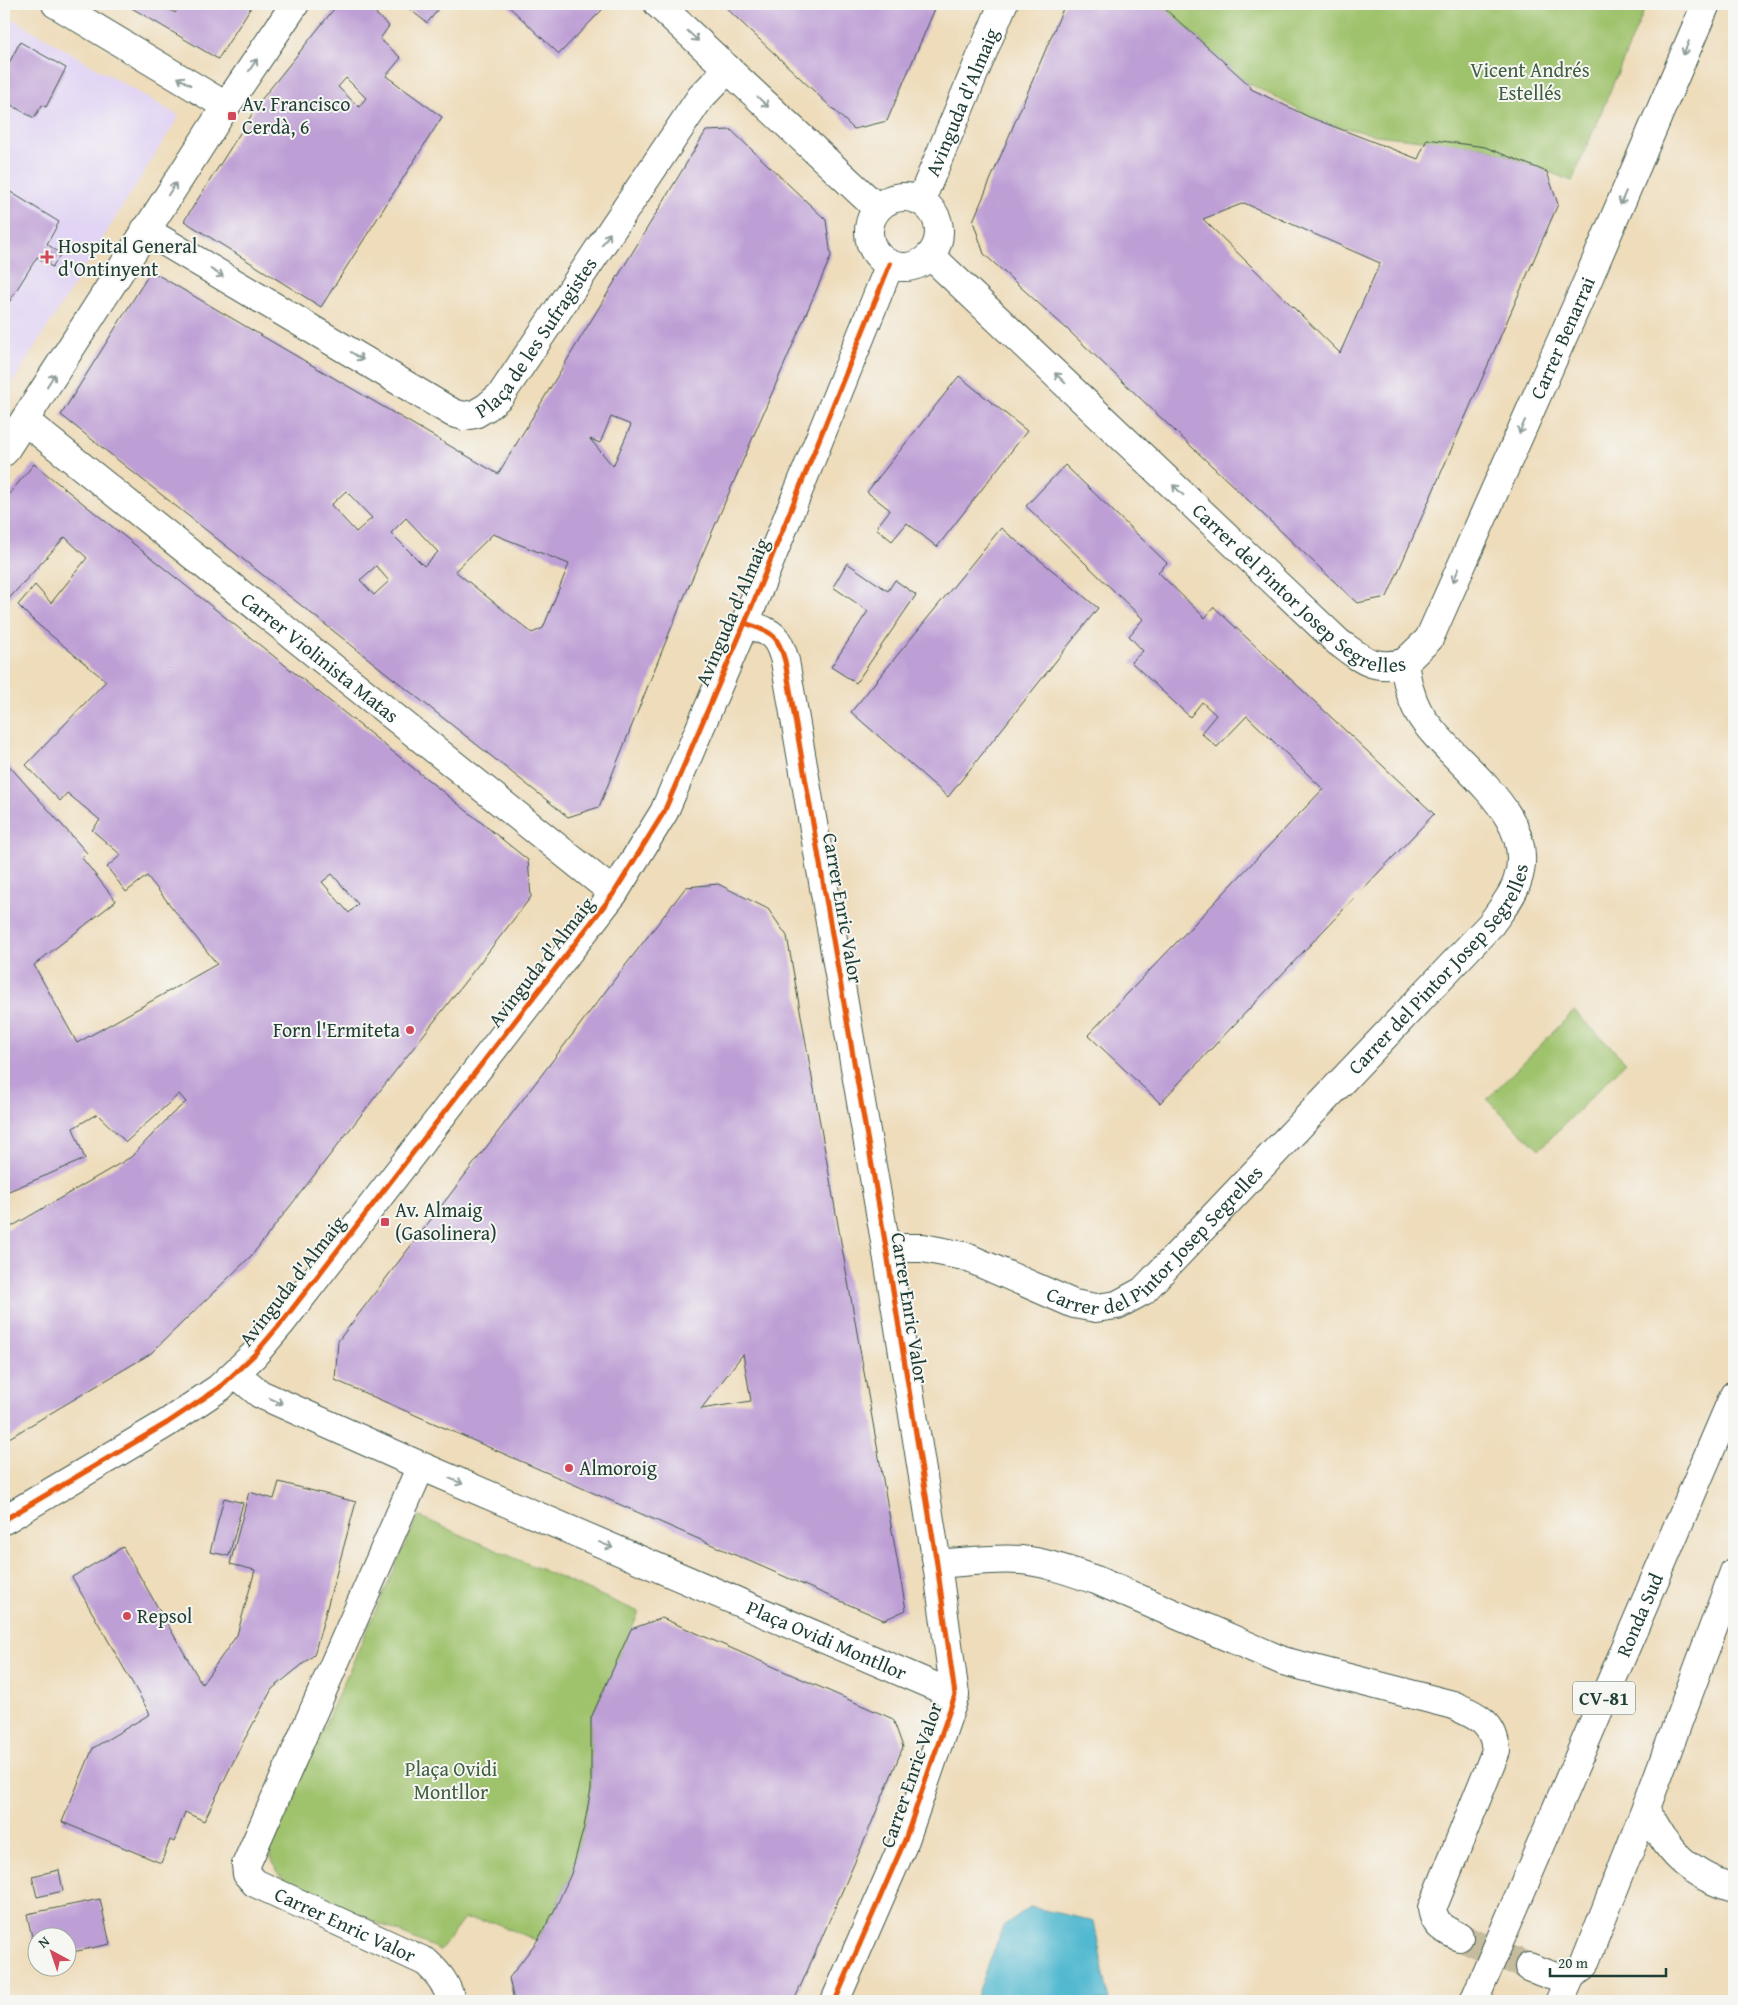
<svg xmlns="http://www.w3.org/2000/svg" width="1738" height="2005" font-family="'Gentium Book Plus',serif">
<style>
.built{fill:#e1d4f4}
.green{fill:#9fc26c;stroke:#5f8050}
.water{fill:#52b9d0;stroke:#387b82}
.building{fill:#be9fd5;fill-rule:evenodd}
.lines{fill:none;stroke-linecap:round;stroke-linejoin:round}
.minor-tunnel{stroke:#c5bc9f;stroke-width:28;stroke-dasharray:28 14;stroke-linecap:butt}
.minor-casing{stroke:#3e5548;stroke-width:30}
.major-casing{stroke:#3e5548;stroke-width:30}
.minor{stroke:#fff;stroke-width:28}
.major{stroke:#fff;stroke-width:28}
.cycleway-casing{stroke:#f6f6f2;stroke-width:8}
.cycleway{stroke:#e8590c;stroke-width:5}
.oneway{stroke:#8f9e9a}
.poi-dot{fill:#d1495b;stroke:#f6f6f2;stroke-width:2}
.labels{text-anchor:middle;stroke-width:4;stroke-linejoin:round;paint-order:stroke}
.shield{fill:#f6f6f2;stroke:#60746d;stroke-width:1}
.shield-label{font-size:19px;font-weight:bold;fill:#1f3d34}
.park-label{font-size:20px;fill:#3f5e42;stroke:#f6f6f2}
.street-label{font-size:20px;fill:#1f3d34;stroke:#f6f6f2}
.poi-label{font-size:20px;fill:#1f3d34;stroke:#f6f6f2;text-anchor:start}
</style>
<rect width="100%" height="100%" fill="#f6f6f2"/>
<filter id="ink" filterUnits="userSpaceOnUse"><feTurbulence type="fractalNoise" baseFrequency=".02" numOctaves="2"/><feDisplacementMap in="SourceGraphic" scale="10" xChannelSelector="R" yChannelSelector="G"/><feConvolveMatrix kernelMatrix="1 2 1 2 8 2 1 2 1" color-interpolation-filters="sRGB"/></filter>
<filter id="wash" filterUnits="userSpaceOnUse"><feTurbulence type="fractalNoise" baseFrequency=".0096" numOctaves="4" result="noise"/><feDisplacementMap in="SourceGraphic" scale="20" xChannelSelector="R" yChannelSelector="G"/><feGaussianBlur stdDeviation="1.12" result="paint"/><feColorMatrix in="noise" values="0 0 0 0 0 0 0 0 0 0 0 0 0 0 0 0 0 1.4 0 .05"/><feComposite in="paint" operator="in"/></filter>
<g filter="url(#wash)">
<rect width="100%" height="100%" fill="#eedcba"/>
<polygon class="built" points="4,14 179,116 4,397"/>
<g class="green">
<polygon points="1154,4 1647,4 1572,181 1485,147 1376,135 1324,123 1246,82 1165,8"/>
<polygon points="1574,1011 1626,1062 1539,1150 1487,1099"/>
<polygon points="418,1516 639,1612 591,1718 591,1789 584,1827 571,1874 554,1911 537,1941 493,1922 464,1919 440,1950 293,1886 276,1871 269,1850"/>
</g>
<polygon class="water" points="1030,1907 1094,1921 1109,2001 975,2001 1003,1926"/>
<g id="blocks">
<g class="building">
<polygon points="125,4 161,4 175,13 180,4 253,4 218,59"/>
<path d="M338,4H385L376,14L389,26L380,39L401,58L386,76L442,117L321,307L184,221L261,100ZM346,78L366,98L359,107L338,87Z"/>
<polygon points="403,4 443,4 427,23"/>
<polygon points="506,4 596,4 602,10 559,54"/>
<polygon points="722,4 937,4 887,121 854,129"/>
<path d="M1065,4H1154L1164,8L1246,82L1251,89L1309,117L1418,159L1427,139L1485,147L1547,172L1558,204L1387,597L1357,603L1067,329L984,254L973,221ZM1244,203L1380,263L1340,353L1203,219Z"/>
<polygon points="20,42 66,68 46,107 42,105 34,118 4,101 4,73"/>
<path d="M731,130L826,220L831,256L679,609L599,807L568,817L61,415L151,271L498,474L706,131ZM611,417L631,425L613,466L590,439L600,443ZM346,491L372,518L356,532L331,505ZM406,518L438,552L424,566L391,533ZM493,534L569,564L543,628L532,633L455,571ZM376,566L389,581L374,595L360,580Z"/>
<polygon points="4,188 59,222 47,244 61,254 52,267 37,257 4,310"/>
<polygon points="959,376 1027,431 937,547 907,523 892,541 876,528 890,510 867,492"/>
<path d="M34,464L528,860L531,897L252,1255L150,1354L4,1441V1231L131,1157L172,1114L186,1102L179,1094L126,1142L97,1114L73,1128L85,1159L4,1193V760L87,853L82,858L116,901L34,965L77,1043L217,964L147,876L126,892L107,867L121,855L92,830L100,820L67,793L60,801L26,765L106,681L35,622L18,605L35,585L51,603L87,558L65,537L4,604V500ZM332,874L358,904L349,913L322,882Z"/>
<polygon points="1065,465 1167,563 1158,572 1205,618 1214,607 1434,814 1160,1103 1088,1035 1323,789 1247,716 1217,747 1201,733 1216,715 1202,702 1190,717 1131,662 1143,651 1129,636 1143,619 1026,506"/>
<polygon points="1001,528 1098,608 948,797 851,712"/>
<polygon points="847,563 888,591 895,580 916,595 856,683 831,667 868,611 833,587"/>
<path d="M718,884L768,909L787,936L906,1610L884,1620L335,1380L338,1341L618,975L686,887ZM743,1354L751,1401L701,1409Z"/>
<polygon points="279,1482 356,1502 314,1655 272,1689 242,1744 204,1821 185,1812 174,1842 170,1840 161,1863 62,1822 93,1748 150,1714 72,1577 123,1547 202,1684 237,1635 255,1570 230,1564 249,1492 274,1499"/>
<polygon points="224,1498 243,1503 229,1556 210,1552"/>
<polygon points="662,1618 893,1719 903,1747 865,1839 794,2001 514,2001 509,1978 537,1941 554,1911 571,1874 584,1827 591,1789 591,1718 631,1629"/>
<polygon points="59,1870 63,1891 37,1897 32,1876"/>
<polygon points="100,1899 110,1944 68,1953 68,1938 38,1938 37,1961 27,1914"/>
</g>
</g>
</g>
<g filter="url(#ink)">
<use href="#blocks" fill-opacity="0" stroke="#3e5548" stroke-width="1"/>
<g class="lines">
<polyline class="minor-tunnel" points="1459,1937 1529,1967"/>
<defs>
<g id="minor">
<polyline points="56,4 226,106"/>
<polyline points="658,4 877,208"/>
<circle cx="904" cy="232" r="35"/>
<path id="s1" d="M921,200L1003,4"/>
<path id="s2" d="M145,230L453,413L464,416L475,414L487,407L501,395L700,98L728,69"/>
<path id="s3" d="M931,256L1338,642C1363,660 1372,670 1404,663"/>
<path id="s4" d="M25,421L614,893"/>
<polyline points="4,452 226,106 295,4"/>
<path d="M745,623C771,633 777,632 785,661L887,1253L937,1564L955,1695L905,1840L835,2001"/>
<path id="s5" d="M1404,663L1429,639L1581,296L1706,4"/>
<path id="s6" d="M887,1253L905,1248H923L964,1256L1074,1304L1096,1308L1117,1305L1143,1291L1491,924C1500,911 1512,897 1517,882C1542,813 1449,763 1419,713C1410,697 1407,681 1404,663"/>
<path id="s7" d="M236,1374L260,1394L421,1466L955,1695"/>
<path id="s8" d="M421,1466L246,1865L247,1874L255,1883L426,1962C439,1974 447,1984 451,2001"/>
<polyline points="4,1520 167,1423 219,1388 254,1355 282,1322 614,893 664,812 745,623 890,264"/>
<path d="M937,1564C965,1562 993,1558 1021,1560C1046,1562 1072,1572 1096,1580L1283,1661L1453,1705C1477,1716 1494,1722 1496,1751L1432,1909C1435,1927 1444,1929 1459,1937"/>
<path d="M1646,1808C1666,1850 1688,1875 1734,1888"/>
<path d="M1529,1967C1552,1976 1562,1984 1583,1967L1646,1808L1734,1572"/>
<polyline points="1560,2001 1571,1976"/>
</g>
<g id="major">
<path id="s9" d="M1474,2001L1734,1395"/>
</g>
</defs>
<use href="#minor" class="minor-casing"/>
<use href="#major" class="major-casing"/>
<use href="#minor" class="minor"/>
<use href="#major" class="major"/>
<defs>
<g id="cycleway">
<path d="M745,623C771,633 777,632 785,661L887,1253L937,1564L955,1695L905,1840L835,2001"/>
<polyline points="4,1520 167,1423 219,1388 254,1355 282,1322 614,893 664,812 745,623 890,264"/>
</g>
</defs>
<use href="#cycleway" class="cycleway-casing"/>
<use href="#cycleway" class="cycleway"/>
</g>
<defs><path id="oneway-shaft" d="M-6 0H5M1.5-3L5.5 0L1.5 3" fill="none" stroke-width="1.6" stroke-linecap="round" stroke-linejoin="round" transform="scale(1.25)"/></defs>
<g class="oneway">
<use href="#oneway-shaft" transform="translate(693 36) rotate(43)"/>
<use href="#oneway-shaft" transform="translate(1686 48) rotate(113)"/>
<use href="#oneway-shaft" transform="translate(253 65) rotate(-56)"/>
<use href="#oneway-shaft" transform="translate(184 81) rotate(-149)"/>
<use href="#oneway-shaft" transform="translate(763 102) rotate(43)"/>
<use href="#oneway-shaft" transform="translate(172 189) rotate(-57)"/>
<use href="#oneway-shaft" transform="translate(1623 198) rotate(113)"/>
<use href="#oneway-shaft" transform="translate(606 239) rotate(-56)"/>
<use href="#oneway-shaft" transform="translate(217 273) rotate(31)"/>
<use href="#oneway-shaft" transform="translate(357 356) rotate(32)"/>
<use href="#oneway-shaft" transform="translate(1060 378) rotate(-136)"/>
<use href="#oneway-shaft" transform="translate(51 380) rotate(-58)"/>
<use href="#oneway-shaft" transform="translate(1522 427) rotate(114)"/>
<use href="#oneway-shaft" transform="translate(1178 490) rotate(-136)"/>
<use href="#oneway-shaft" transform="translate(1456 575) rotate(114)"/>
<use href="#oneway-shaft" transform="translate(276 1401) rotate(24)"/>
<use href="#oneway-shaft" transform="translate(456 1481) rotate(23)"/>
<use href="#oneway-shaft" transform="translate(606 1545) rotate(23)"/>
</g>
</g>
<g class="poi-dot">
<rect x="227" y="111" width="10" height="10" rx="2.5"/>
<path d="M44.5 249.5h5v5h5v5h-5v5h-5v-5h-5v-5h5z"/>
<circle cx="410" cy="1030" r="5"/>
<rect x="380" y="1217" width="10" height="10" rx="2.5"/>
<circle cx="569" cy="1468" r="5"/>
<circle cx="127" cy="1616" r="5"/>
</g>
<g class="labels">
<rect class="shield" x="1573" y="1681.5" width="62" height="33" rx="4"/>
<g class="shield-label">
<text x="1604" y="1705">CV-81</text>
</g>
<g class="park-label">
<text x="1530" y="77">Vicent Andrés<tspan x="1530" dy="23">Estellés</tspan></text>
<text x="451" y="1776">Plaça Ovidi<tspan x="451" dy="23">Montllor</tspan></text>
</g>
<g class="street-label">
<text dy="7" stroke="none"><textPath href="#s1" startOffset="106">Avinguda d'Almaig</textPath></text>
<text dy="7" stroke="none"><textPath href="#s2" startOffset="480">Plaça de les Sufragistes</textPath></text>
<text dy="7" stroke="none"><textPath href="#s5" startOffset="364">Carrer Benarrai</textPath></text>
<text dy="7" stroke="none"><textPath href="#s3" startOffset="500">Carrer del Pintor Josep Segrelles</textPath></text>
<text transform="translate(732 612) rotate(-67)" y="7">Avinguda d'Almaig</text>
<text dy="7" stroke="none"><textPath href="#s4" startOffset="378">Carrer Violinista Matas</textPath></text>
<text transform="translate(843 908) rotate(80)" y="7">Carrer Enric Valor</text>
<text transform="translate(541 962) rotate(-52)" y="7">Avinguda d'Almaig</text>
<text dy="7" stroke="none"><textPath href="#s6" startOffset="710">Carrer del Pintor Josep Segrelles</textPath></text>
<text dy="7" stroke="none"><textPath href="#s6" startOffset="305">Carrer del Pintor Josep Segrelles</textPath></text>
<text transform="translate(292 1281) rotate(-52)" y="7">Avinguda d'Almaig</text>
<text transform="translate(910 1308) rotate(81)" y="7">Carrer Enric Valor</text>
<text dy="7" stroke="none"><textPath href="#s9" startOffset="420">Ronda Sud</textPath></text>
<text dy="7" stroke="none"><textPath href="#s7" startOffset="649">Plaça Ovidi Montllor</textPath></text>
<text transform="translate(911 1775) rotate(-71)" y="7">Carrer Enric Valor</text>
<text dy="7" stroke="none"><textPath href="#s8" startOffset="556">Carrer Enric Valor</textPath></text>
</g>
<g class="poi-label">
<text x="242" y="111">Av. Francisco<tspan x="242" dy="23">Cerdà, 6</tspan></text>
<text x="58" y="253">Hospital General<tspan x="58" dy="23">d'Ontinyent</tspan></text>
<text x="400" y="1037" text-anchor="end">Forn l'Ermiteta</text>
<text x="395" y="1217">Av. Almaig<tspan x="395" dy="23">(Gasolinera)</tspan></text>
<text x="579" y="1475">Almoroig</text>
<text x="137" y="1623">Repsol</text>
</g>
</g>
<rect width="1738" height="2005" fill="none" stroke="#f6f6f2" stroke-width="20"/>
<g transform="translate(52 1952) rotate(320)"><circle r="24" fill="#f6f6f2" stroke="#a0aca6"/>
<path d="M0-4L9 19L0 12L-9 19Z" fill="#d1495b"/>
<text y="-8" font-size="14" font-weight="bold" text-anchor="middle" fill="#1f3d34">N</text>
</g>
<path d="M1550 1968v8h116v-8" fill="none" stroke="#1f3d34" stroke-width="2.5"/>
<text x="1558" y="1968" font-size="15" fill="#1f3d34" stroke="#f6f6f2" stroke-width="4" paint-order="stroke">20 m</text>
</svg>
